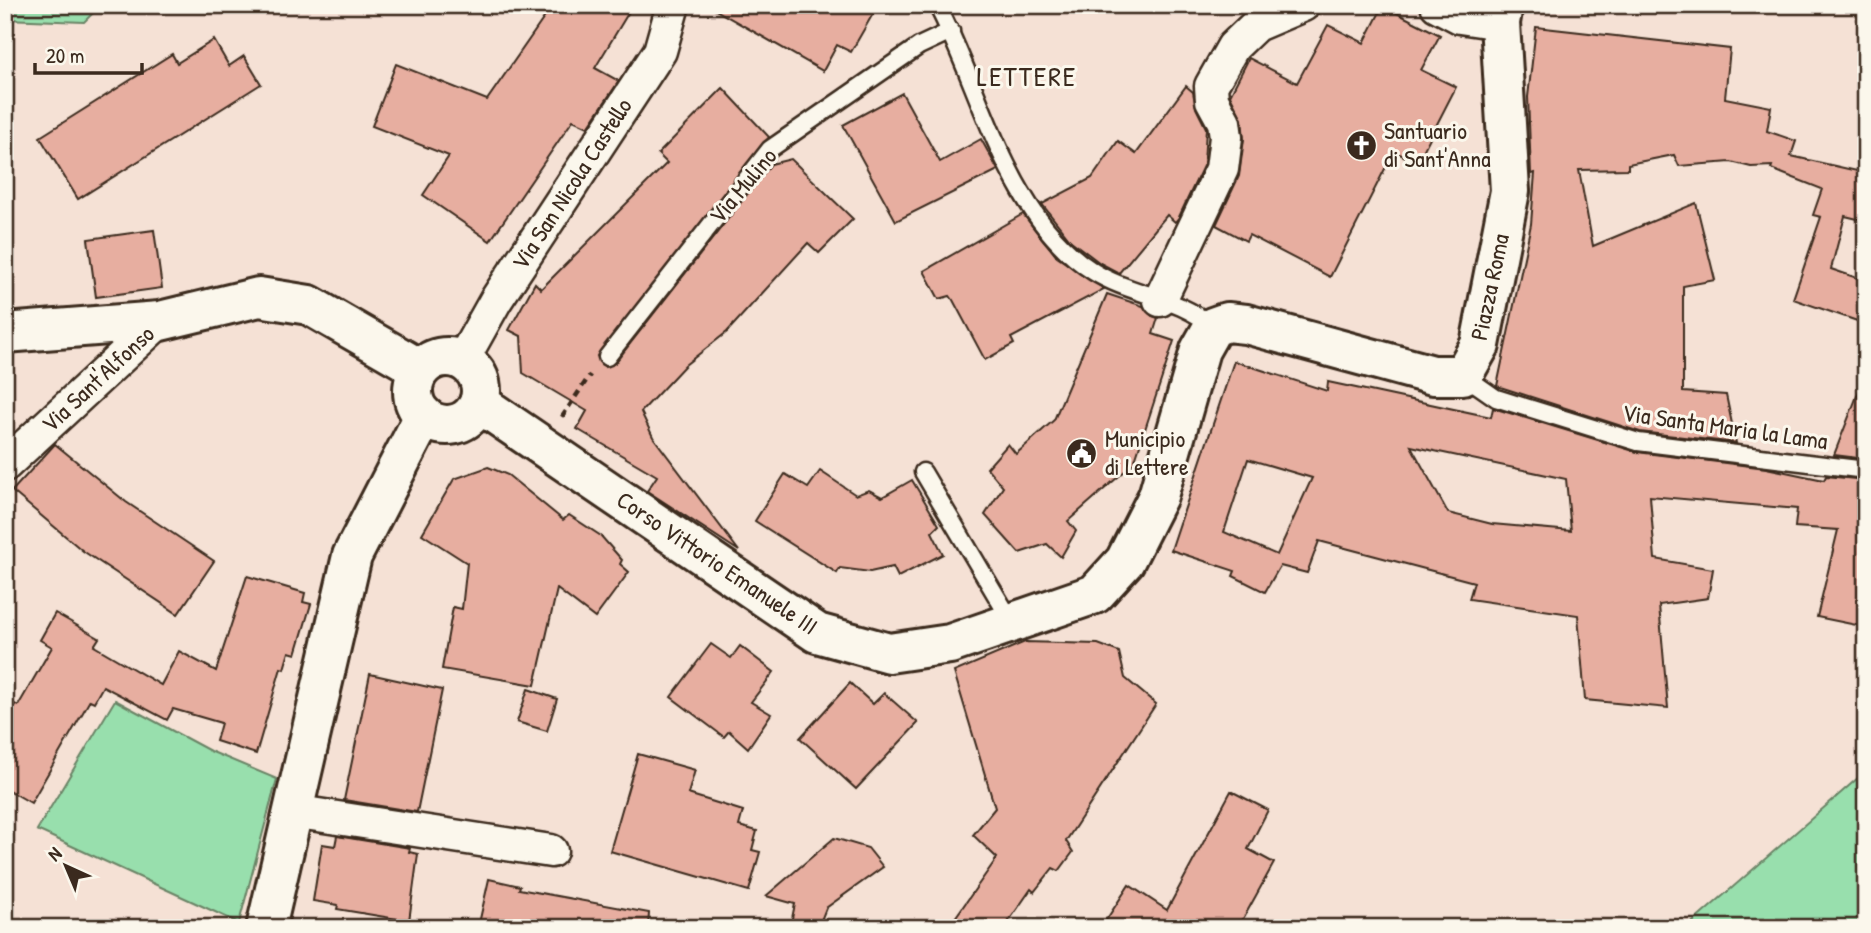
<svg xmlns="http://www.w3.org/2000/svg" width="1871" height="933" font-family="'Patrick Hand',sans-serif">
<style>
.green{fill:#98dfad;stroke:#6a8466;stroke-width:2}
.building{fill:#e7aea0;stroke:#3b2a1e;stroke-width:2;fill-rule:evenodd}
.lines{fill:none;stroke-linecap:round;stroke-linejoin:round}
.service-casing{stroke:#3b2a1e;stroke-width:21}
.minor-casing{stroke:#3b2a1e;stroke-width:37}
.tertiary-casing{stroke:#3b2a1e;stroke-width:44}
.path{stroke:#3b2a1e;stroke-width:4.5;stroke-dasharray:7 5;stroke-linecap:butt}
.service{stroke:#fbf7ec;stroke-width:16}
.minor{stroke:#fbf7ec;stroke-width:32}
.tertiary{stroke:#fbf7ec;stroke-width:38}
.labels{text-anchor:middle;stroke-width:6;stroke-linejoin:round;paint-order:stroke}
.poi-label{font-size:24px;fill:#3b2a1e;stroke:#fbf7ec;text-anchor:start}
.street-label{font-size:24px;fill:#3b2a1e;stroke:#fbf7ec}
.quarter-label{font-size:28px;letter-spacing:2px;fill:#3b2a1e;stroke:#fbf7ec}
</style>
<rect width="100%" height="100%" fill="#f5e1d5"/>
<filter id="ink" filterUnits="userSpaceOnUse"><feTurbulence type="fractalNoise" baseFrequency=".0143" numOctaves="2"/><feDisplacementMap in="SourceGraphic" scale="14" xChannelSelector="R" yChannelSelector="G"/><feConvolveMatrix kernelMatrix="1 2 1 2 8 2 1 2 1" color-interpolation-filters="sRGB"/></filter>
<g filter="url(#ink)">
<g class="green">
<polygon points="5,5 101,5 84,22 5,19"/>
<polygon points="115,700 210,751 277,779 239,923 37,830"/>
<polygon points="1866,771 1866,928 1686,928"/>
</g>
<g class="building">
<polygon points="553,5 633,5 595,68 619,81 588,127 573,120 490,241 423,195 449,156 372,126 396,64 487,100"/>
<polygon points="707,5 878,5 851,52 837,45 823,71"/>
<polygon points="1383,6 1440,35 1421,70 1456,87 1417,163 1394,151 1330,277 1249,235 1246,241 1216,225 1239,176 1244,139 1242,119 1230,95 1249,58 1297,83 1328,25 1364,43"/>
<polygon points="1536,27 1730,49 1725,98 1771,107 1767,131 1796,141 1791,156 1866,173 1866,221 1845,216 1831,269 1866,281 1866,324 1793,299 1821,217 1813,215 1822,189 1771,169 1772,166 1751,167 1731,162 1679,166 1674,155 1628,164 1628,169 1579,170 1593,246 1696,203 1715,280 1683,286 1683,392 1726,395 1736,443 1640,432 1497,386 1531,224 1535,173 1531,174 1528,97"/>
<polygon points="214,40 229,66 244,56 261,84 78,199 40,137 172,54 177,63"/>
<polygon points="1186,86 1193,92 1196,108 1206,128 1204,164 1179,217 1175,222 1167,215 1119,273 1100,263 1071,241 1042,204 1092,178 1118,141 1136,154"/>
<polygon points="723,88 769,137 597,356 605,367 615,363 771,164 791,159 853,219 819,253 808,243 727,332 685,365 641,412 653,437 739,551 647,491 657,476 577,429 587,411 523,373 521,336 509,330 535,283 541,289 667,163 658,154"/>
<polygon points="902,93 940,162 981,139 998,170 896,221 843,125"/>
<polygon points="1023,214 1057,257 1104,289 1011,338 1014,344 985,360 953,300 950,296 939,299 924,271"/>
<polygon points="154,230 162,288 96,297 88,239"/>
<polygon points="1107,294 1143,306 1152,316 1158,318 1153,334 1174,341 1134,463 1068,521 1076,531 1061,557 1047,544 1019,553 985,515 1003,487 987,468 1008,444 1016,454 1054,420"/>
<path d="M1234,361L1327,391L1328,382L1491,417L1493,408L1637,452L1766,468L1824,480L1826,476L1866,480V627L1817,617L1838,530L1795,527L1797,509L1650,496L1655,559L1713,569L1708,598L1659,605L1668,708L1585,700L1578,615L1469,599L1474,582L1319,541L1307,573L1280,566L1265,592L1233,576L1235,571L1171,550ZM1411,446L1566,479L1571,531L1492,524L1448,513ZM1248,459L1312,478L1277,555L1224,532Z"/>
<polygon points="1864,378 1866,459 1834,455"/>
<polygon points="55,444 126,502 214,561 178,614 83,551 12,491"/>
<polygon points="488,467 508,475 563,520 569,515 601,536 622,560 620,564 629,572 595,618 557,589 535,685 442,669 453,607 462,609 467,563 422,534 454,479"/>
<polygon points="820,471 856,495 869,490 882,497 912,480 939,525 932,532 943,554 898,577 893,567 870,572 840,568 837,573 755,521 785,474 808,488"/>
<polygon points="247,576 305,593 303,602 311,604 296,654 289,652 284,669 281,668 256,754 216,741 221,723 173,709 167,720 103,686 94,702 90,700 31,803 5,788 5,699 18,706 52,647 40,640 55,613 99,638 94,646 161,685 179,651 216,671"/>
<polygon points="1025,642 1098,644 1119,652 1125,678 1156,704 1066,841 1073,852 1059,871 1053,868 1034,892 1031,889 1004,928 948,928 997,858 973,835 995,808 954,672"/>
<polygon points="711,644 731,658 740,646 774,672 751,702 771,714 748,748 729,731 724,737 671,697"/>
<polygon points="370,674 442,690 417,812 344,800"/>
<polygon points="850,683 873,704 884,693 918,723 856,789 800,738"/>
<polygon points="528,689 557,699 547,731 517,722"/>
<polygon points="638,754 695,770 688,794 743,811 739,826 757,831 752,850 760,852 749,891 610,851"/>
<polygon points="1231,791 1268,810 1248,849 1274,863 1238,928 1101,928 1129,885 1167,910"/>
<polygon points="337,836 410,848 409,852 418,854 409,921 337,909 338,905 313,901 322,844 335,846"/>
<polygon points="834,838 868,848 883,867 826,908 818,928 790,928 795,904 766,896"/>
<polygon points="489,879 520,886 519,889 649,913 648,928 478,928"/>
</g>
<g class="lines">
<defs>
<g id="service">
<path d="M937,5C982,90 1007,218 1094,272C1131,295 1179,297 1213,327"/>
<polyline points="607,357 770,149 919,46 951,31"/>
<polyline points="1463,375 1496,398 1638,442 1866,470"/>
<polyline points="923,472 1013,624"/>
</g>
<g id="minor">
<polyline points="1437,5 1460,17 1500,23"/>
<polyline points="1160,300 1222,169 1226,137 1224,122 1212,100 1211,86 1233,47 1256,25 1303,5"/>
<polyline points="463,359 496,300 660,51 673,5"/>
<polyline points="5,465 160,321"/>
<polyline points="292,811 551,851"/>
</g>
<g id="tertiary">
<polyline points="5,333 160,321 259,297 309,305 420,369"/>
<circle cx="447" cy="391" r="34"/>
<polyline points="479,403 817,633 889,653 950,644 1095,594 1125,561 1158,496 1200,350 1213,327 1227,322 1246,324 1433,375 1463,375 1480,345 1510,191 1500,23 1503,5"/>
<polyline points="266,928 352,556 424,416"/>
</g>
</defs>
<use href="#service" class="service-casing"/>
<use href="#minor" class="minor-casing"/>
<use href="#tertiary" class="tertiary-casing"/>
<polyline class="path" points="562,417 590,375"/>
<use href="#service" class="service"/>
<use href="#minor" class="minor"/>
<use href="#tertiary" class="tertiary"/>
</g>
</g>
<defs>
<symbol id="church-disc" viewBox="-11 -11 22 22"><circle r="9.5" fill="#3b2a1e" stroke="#fbf7ec"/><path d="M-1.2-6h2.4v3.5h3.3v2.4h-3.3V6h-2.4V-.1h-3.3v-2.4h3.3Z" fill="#fff"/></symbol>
<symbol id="civic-disc" viewBox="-11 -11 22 22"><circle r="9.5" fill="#3b2a1e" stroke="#fbf7ec"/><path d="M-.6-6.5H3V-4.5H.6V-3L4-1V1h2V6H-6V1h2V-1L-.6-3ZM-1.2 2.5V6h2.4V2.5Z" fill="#fff"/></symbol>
</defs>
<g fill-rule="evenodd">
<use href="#church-disc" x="1344" y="128" width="35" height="35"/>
<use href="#civic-disc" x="1064" y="436" width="35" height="35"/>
</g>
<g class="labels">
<g class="poi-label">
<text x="1384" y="139">Santuario<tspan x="1384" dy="28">di Sant'Anna</tspan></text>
<text x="1105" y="447">Municipio<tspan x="1105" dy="28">di Lettere</tspan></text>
</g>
<g class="street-label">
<text transform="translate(572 184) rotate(-57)" y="8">Via San Nicola Castello</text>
<text transform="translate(743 186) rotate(-50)" y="8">Via Mulino</text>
<text transform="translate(1490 287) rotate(-78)" y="8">Piazza Roma</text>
<text transform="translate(98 379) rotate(-43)" y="8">Via Sant'Alfonso</text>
<text transform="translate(1725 427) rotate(8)" y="8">Via Santa Maria la Lama</text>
<text transform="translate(717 563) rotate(34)" y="8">Corso Vittorio Emanuele III</text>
</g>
<g class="quarter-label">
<text x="1027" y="86">LETTERE</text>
</g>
</g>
<rect width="1871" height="933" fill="none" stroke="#fbf7ec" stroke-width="28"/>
<rect x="14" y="14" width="1843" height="905" fill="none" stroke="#3b2a1e" stroke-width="2.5" filter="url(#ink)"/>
<g transform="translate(66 866) rotate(316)" stroke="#fbf7ec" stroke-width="5" paint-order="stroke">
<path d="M0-5L12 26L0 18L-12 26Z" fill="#3b2a1e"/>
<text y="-10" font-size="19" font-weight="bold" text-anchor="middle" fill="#3b2a1e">N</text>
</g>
<path d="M35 63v10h107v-10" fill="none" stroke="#3b2a1e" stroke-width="3.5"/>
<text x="46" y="63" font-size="21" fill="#3b2a1e" stroke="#fbf7ec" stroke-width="5" paint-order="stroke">20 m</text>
</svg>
